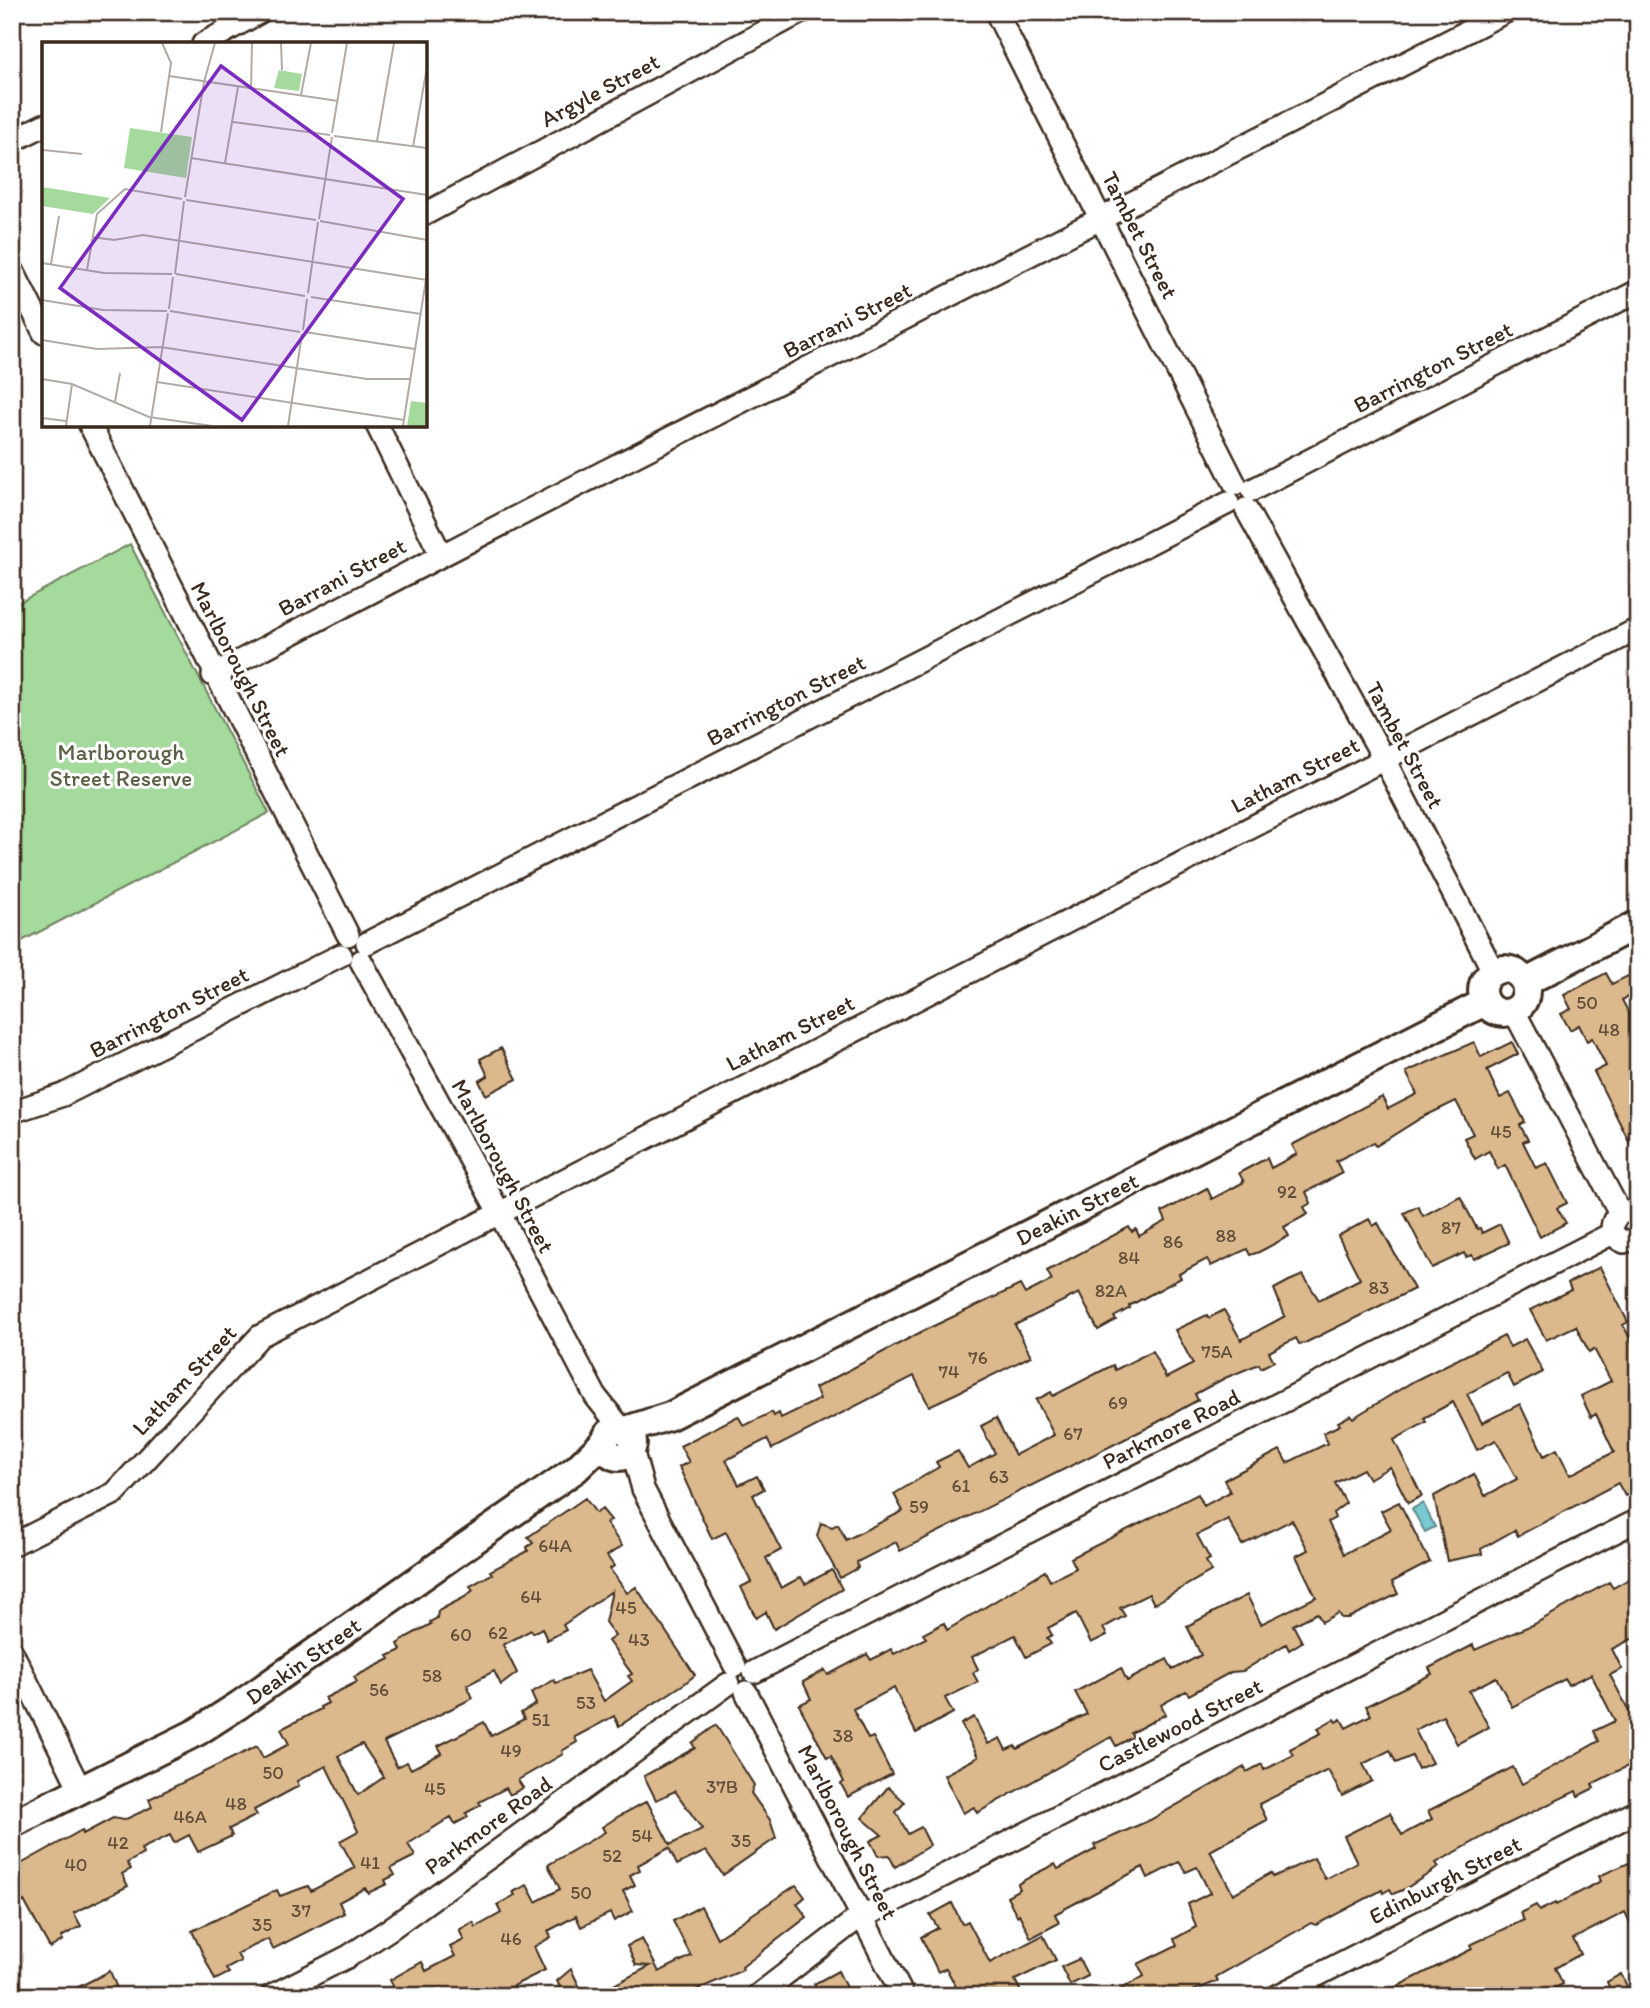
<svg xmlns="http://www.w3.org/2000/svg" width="1650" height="2008" font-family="Itim,sans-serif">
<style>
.green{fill:#a5da9d;stroke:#70825e;stroke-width:2}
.water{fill:#78c9d2;stroke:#60898a;stroke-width:2}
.building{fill:#dbb98d;stroke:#3b2a1e;stroke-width:2;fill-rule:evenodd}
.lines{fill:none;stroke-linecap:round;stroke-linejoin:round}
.minor-casing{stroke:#3b2a1e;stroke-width:26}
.tertiary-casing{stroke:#3b2a1e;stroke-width:32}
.minor{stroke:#fff;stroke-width:21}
.tertiary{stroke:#fff;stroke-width:26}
.labels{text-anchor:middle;stroke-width:6;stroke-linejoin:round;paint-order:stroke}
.number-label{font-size:19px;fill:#634e3a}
.street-label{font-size:23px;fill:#3b2a1e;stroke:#fff}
.park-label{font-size:23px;fill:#5b5f44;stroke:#fff}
.inset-road{fill:none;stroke:#b1aaa5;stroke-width:2}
.view{fill:#7b2cbf;fill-opacity:0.15;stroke:#7b2cbf;stroke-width:3.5}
.inset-edge{fill:none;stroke:#3b2a1e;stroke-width:3.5}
</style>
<rect width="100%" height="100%" fill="#fff"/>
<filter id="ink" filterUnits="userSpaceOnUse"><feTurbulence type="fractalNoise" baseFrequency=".0143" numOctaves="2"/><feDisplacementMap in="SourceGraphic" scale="14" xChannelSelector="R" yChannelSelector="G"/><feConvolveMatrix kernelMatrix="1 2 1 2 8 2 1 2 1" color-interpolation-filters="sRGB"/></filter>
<g filter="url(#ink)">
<polygon class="green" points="130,544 269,813 12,946 12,606"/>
<polygon class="water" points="1423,1503 1435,1527 1425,1532 1412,1509"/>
<g class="building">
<polygon points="1638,971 1638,992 1622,1000 1638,1030 1638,1159 1594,1072 1606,1066 1592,1038 1587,1041 1579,1025 1570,1030 1561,1014 1571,1009 1564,995 1606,973 1612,984"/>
<polygon points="1474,1042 1481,1057 1512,1042 1518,1054 1487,1070 1500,1098 1510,1093 1525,1122 1520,1125 1528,1140 1523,1142 1536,1168 1547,1163 1567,1203 1557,1208 1566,1223 1540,1237 1505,1165 1498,1169 1489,1151 1475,1159 1464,1138 1473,1134 1456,1101 1421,1118 1376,1146 1374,1142 1336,1161 1342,1173 1306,1192 1311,1203 1304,1207 1308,1214 1284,1227 1289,1236 1259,1252 1250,1255 1247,1249 1211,1266 1207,1259 1179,1274 1181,1278 1129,1306 1130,1308 1114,1317 1116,1320 1098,1330 1079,1293 1015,1325 1031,1356 957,1393 929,1406 914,1376 772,1449 767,1439 726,1460 739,1485 757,1476 764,1489 753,1495 781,1550 766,1558 781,1588 801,1577 805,1584 832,1570 842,1589 774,1629 766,1612 756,1618 741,1587 751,1582 726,1532 712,1539 679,1467 689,1462 680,1446 738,1416 744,1426 772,1412 774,1416 779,1413 781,1418 820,1399 815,1388 923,1331 1020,1285 1025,1294 1052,1280 1047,1271 1129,1227 1132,1232 1136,1229 1139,1236 1166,1221 1162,1212 1207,1188 1212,1199 1244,1182 1239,1173 1267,1158 1271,1168 1297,1154 1292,1145 1382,1097 1388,1109 1417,1094 1406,1072"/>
<polygon points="501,1048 517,1079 486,1095 479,1081 488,1076 480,1059"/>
<polygon points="1460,1196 1477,1229 1480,1228 1482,1233 1500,1224 1509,1243 1474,1259 1472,1255 1466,1257 1464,1253 1432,1268 1404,1213 1418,1206 1423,1216"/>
<polygon points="1369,1219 1373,1226 1378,1223 1414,1289 1305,1343 1299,1344 1296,1338 1269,1352 1274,1361 1261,1368 1259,1364 1225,1378 1195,1394 1198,1400 1147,1428 900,1551 896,1542 857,1562 858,1568 840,1578 817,1536 821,1523 832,1527 838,1524 846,1540 903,1511 894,1494 939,1467 936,1462 958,1451 968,1468 995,1453 981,1426 996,1418 1015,1455 1054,1435 1036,1400 1051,1392 1053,1396 1113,1365 1115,1370 1152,1351 1166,1378 1193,1364 1175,1330 1207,1315 1209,1318 1224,1310 1241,1340 1285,1316 1274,1289 1289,1281 1303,1275 1319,1300 1360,1279 1338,1236"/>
<polygon points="1600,1267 1628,1322 1623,1325 1638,1353 1638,1464 1630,1468 1638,1490 1625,1496 1618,1483 1518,1536 1515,1530 1481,1549 1482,1554 1447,1561 1434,1496 1474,1474 1485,1496 1517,1479 1496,1440 1477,1450 1453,1402 1424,1418 1426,1422 1394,1440 1422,1496 1408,1503 1390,1467 1369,1479 1363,1469 1335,1483 1346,1503 1333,1513 1335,1518 1328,1522 1344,1554 1391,1529 1381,1511 1399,1502 1430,1562 1392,1582 1398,1594 1348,1618 1341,1618 1338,1613 1322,1622 1317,1613 1293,1625 1302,1642 1289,1650 1286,1644 1243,1671 1231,1672 1189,1695 1186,1691 1161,1705 1166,1714 1131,1733 1133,1737 1116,1746 1111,1737 977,1813 974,1807 963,1813 944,1775 978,1757 961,1724 974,1717 988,1744 1000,1738 1006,1750 1015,1746 1017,1749 1087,1714 1075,1692 1121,1668 1127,1681 1167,1659 1173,1670 1201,1655 1187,1626 1247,1595 1261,1624 1316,1597 1296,1556 1308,1550 1292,1520 1242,1545 1228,1519 1197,1535 1210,1559 1206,1561 1211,1571 1154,1604 1149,1594 1120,1608 1125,1616 1103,1628 1107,1635 1091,1643 1076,1613 1048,1628 1052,1635 1047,1638 1051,1644 1026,1657 1015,1635 972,1657 978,1669 973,1673 978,1682 945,1698 953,1713 916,1733 894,1688 853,1709 868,1739 873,1737 892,1774 848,1797 841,1784 844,1782 831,1756 827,1758 799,1705 811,1699 803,1682 825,1670 828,1675 867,1654 871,1660 891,1649 894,1654 926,1638 923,1634 944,1623 947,1630 1045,1571 1050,1581 1076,1568 1071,1558 1198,1494 1204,1506 1230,1492 1224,1480 1280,1450 1287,1463 1328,1443 1323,1433 1340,1425 1338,1422 1351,1415 1353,1418 1414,1381 1504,1336 1510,1347 1525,1339 1543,1372 1514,1387 1507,1373 1467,1394 1482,1423 1520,1404 1544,1456 1557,1449 1570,1475 1614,1452 1596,1414 1591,1417 1581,1396 1611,1381 1594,1349 1589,1352 1576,1326 1546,1340 1530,1310 1571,1290 1568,1283"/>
<path d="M585,1498L596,1513L602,1509L611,1520L606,1523L622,1546L607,1556L614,1566L610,1569L627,1593L636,1587L695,1675L684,1684L619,1726L614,1716L575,1737L577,1742L562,1751L563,1754L518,1780L523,1788L510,1795L506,1788L479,1802L481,1805L466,1813L468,1817L455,1824L451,1817L408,1844L415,1856L391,1868L395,1875L385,1880L387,1884L368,1893L365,1888L339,1902L344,1913L273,1949L268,1939L237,1954L241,1961L226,1969L229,1973L215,1980L192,1931L277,1890L280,1896L308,1886L311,1891L355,1868L340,1841L358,1831L326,1766L297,1781L299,1786L254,1810L257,1815L229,1829L232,1836L198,1852L189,1835L174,1843L170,1835L141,1849L143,1854L127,1863L131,1869L122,1874L128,1886L74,1913L81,1926L61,1937L63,1940L50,1948L24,1901L12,1908V1869L82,1830L83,1834L113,1818L124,1820L152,1807L149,1799L257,1746L263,1758L289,1744L281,1729L321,1709L320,1707L328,1703L325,1698L357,1682L354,1677L390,1659L388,1656L401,1650L398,1644L403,1639L431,1624L430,1622L437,1618L438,1611L465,1597L473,1590L470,1586L492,1574L490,1571L528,1551L527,1547L533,1543L528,1537ZM612,1591L605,1622L615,1636L608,1641L632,1674L628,1676L632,1681L604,1701L587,1670L556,1683L554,1680L531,1693L536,1704L521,1713L524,1719L491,1736L484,1722L438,1746L442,1753L411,1769L407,1762L397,1767L384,1742L473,1698L467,1685L494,1671L501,1685L517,1673L503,1645L531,1630L533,1633L542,1628L547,1640L566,1630L563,1625ZM362,1744L384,1777L358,1795L338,1756Z"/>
<path d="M1638,1574V1636L1612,1649L1622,1669L1610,1675L1638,1728V1761L1592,1784L1594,1788L1578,1796L1576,1791L1499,1828L1436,1863L1439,1867L1405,1889L1393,1894L1390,1889L1383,1893L1382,1890L1316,1925L1311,1923L1216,1977L1218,1981L1180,1996H1109L1144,1976L1138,1964L1177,1945L1174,1939L1196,1927L1188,1904L1210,1893L1197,1867L1186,1872L1179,1862L1148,1878L1143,1867L1055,1914L1059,1923L1031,1938L1019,1914L1017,1916L1007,1896L1020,1889L1018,1884L1037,1873L1055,1864L1058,1869L1066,1865L1096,1849L1094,1845L1150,1820L1244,1767L1247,1772L1262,1764L1264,1770L1294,1755L1290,1749L1321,1733L1318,1728L1334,1719L1336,1722L1341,1719L1346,1728L1371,1715L1366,1706L1432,1674L1429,1668L1473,1645L1475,1650L1536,1623L1609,1582L1613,1588ZM1591,1674L1615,1721L1594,1731L1599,1741L1522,1784L1513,1767L1428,1811L1432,1819L1402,1835L1390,1813L1344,1836L1357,1862L1325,1879L1314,1858L1273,1877L1271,1873L1233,1894L1210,1851L1267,1820L1259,1804L1328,1770L1342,1796L1372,1781L1363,1764L1390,1750L1396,1763L1412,1756L1418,1769L1432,1763L1415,1730L1443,1716L1457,1744L1489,1727L1469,1691L1496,1677L1512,1707L1565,1679L1568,1685Z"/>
<polygon points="716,1725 754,1785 751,1793 770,1820 776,1838 723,1875 706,1851 677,1865 669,1848 638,1865 640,1870 630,1875 635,1885 623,1891 633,1911 614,1921 610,1913 581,1927 576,1916 548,1931 551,1937 534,1947 545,1970 509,1988 513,1996 398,1996 390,1980 422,1962 426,1971 455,1956 450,1947 464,1940 459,1930 473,1922 476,1927 501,1913 497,1905 515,1895 513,1892 527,1885 536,1902 560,1889 548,1865 605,1832 602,1827 619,1816 647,1801 670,1845 702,1829 675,1791 656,1800 644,1776 695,1748 692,1743"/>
<polygon points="888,1787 905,1802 896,1812 908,1834 921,1827 930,1845 895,1867 889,1855 878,1856 870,1841 882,1835 862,1818"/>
<polygon points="1631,1862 1638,1876 1638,1939 1625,1912 1573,1939 1581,1954 1555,1968 1563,1984 1540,1996 1473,1996 1471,1990 1459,1996 1378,1996 1472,1949 1470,1945 1524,1920 1520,1913 1536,1905 1539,1911 1555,1903 1556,1905 1601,1881 1599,1876"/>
<polygon points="796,1885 805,1897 797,1904 807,1917 742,1967 743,1970 682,1996 593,1996 650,1966 636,1965 627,1946 642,1939 659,1972 691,1956 673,1921 701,1906 717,1938"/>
<polygon points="952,1903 962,1924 968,1921 990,1963 1043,1935 1056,1960 1015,1980 1023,1996 961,1996 946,1968 938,1972 921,1937 938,1928 930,1915"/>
<polygon points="1079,1959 1088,1976 1070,1985 1061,1967"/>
<polygon points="571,1969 584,1996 564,1996 557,1981"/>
<polygon points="110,1971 120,1996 61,1996"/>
<polygon points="838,1971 850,1996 820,1996 814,1984"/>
<polygon points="1621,1974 1632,1996 1613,1996 1607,1982"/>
</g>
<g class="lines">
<defs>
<g id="minor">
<polyline points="996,12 1235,484"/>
<polyline points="203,44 260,12"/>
<polyline points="12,141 44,125"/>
<polyline points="425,214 801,12"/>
<polyline points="12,269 44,333"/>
<polyline points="90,425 348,935"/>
<polyline points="377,425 441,555"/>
<polyline points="1252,490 1638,291"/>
<polyline points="1246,509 1384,759 1493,971"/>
<path d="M213,675C641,449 1075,234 1505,12"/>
<polyline points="367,943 1228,503"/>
<polyline points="361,961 499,1212 596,1397 621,1428"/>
<polyline points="1514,1011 1620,1213"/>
<polyline points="12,1112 63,1095 341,955"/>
<path d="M1638,1216C1617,1201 1600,1233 1624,1242L1638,1238"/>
<polyline points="632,1449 643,1489 735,1666"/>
<polyline points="12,1545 115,1493 260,1336 1638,629"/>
<polyline points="12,1652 80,1789"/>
<polyline points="754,1672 1613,1233"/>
<polyline points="746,1692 903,1996"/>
<polyline points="271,1996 349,1956 390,1929 728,1684"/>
<polyline points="757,1996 853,1922 1638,1520"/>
<polyline points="1277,1996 1638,1811"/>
</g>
<g id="tertiary">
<circle cx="1504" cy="991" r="22"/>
<polyline points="1526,982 1638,924"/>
<circle cx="619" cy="1443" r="14"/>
<polyline points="626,1430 670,1416 1485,1002"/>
<polyline points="12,1824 197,1732 239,1705 576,1469 605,1441"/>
</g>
</defs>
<use href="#minor" class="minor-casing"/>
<use href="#tertiary" class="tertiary-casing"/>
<use href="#minor" class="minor"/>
<use href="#tertiary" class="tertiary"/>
</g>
</g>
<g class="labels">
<g class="number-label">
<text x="1587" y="1009">50</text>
<text x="1609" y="1036">48</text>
<text x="1501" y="1138">45</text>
<text x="1287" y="1198">92</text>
<text x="1451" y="1234">87</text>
<text x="1226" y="1242">88</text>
<text x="1173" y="1248">86</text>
<text x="1129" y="1264">84</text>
<text x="1379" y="1294">83</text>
<text x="1111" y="1297">82A</text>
<text x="1217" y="1358">75A</text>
<text x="978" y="1364">76</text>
<text x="949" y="1378">74</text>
<text x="1118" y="1409">69</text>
<text x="1073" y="1440">67</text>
<text x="999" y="1483">63</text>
<text x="961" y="1492">61</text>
<text x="919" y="1513">59</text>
<text x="555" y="1552">64A</text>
<text x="531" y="1603">64</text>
<text x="626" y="1614">45</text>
<text x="498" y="1639">62</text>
<text x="461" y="1641">60</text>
<text x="639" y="1646">43</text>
<text x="432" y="1682">58</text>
<text x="379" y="1696">56</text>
<text x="586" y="1709">53</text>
<text x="541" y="1726">51</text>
<text x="843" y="1742">38</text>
<text x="511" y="1757">49</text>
<text x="273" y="1779">50</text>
<text x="722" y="1793">37B</text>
<text x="435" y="1795">45</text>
<text x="236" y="1810">48</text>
<text x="190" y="1823">46A</text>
<text x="642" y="1842">54</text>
<text x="741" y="1847">35</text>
<text x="118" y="1849">42</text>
<text x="612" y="1862">52</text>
<text x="370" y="1869">41</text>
<text x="76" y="1871">40</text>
<text x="581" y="1899">50</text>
<text x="301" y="1917">37</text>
<text x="262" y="1931">35</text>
<text x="511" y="1945">46</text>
</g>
<g class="street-label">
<text transform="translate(600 90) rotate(-28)" y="8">Argyle Street</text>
<text transform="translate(1140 235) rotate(63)" y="8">Tambet Street</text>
<text transform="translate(847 320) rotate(-27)" y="8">Barrani Street</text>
<text transform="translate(1433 367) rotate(-27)" y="8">Barrington Street</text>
<text transform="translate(342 577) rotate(-28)" y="8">Barrani Street</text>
<text transform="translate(241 669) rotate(63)" y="8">Marlborough Street</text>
<text transform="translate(786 700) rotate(-27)" y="8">Barrington Street</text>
<text transform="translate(1405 745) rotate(62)" y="8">Tambet Street</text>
<text transform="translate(1295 775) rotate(-27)" y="8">Latham Street</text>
<text transform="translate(169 1012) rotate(-27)" y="8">Barrington Street</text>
<text transform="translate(790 1033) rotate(-27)" y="8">Latham Street</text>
<text transform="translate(503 1166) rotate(62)" y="8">Marlborough Street</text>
<text transform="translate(1077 1209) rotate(-27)" y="8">Deakin Street</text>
<text transform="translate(184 1380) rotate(-47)" y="8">Latham Street</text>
<text transform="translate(1171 1429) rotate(-27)" y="8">Parkmore Road</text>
<text transform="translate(303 1661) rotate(-35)" y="8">Deakin Street</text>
<text transform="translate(1180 1725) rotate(-27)" y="8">Castlewood Street</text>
<text transform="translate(488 1825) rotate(-36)" y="8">Parkmore Road</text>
<text transform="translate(848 1832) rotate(63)" y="8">Marlborough Street</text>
<text transform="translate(1445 1880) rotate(-27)" y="8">Edinburgh Street</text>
</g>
<g class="park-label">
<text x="121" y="760">Marlborough<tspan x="121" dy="26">Street Reserve</tspan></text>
</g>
</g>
<g transform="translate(42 42)">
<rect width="385" height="385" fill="#fff"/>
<path d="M237,28L260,32L257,49L232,46ZM88,86L150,95L144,136L82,126ZM0,145L13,147L68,156L51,172L0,164ZM369,359L385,361V384H365Z" fill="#a5da9d"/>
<path class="inset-road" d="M239,1L240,28M127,34L296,59M209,47L210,1M259,53L269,1M191,80L288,93M119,90L129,21L120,1M290,91L305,1M292,94L385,106M335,99L352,1M371,105L385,25M1,108L40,112M149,116L385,153M183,121L196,45M143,155L162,40L173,1M144,158L274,178M277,177L290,95M278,179L385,198M50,195L72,198L101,193L385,238M0,221L62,231L130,232M9,222L17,174M45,228L55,172L83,147L140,157M133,232L142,159M134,232L263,254M266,251L276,180M269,255L379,272M0,258L61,268L125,269M127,267L131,235M128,269L258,290M261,288L265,257M263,290L373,307M0,298L55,307L119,305L325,337H369M0,337L30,342L107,375L170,384M115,340L362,378M73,360L78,331M0,376L24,379M24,384L30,342M108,384L126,271M246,384L260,292M361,384L385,231"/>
<path class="view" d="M179,24L361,157L200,378L18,246Z"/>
<rect width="385" height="385" class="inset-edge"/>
</g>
<rect width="1650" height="2008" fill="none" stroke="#fff" stroke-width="42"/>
<rect x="21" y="21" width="1608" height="1966" fill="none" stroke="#3b2a1e" stroke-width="2.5" filter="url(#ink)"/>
</svg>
